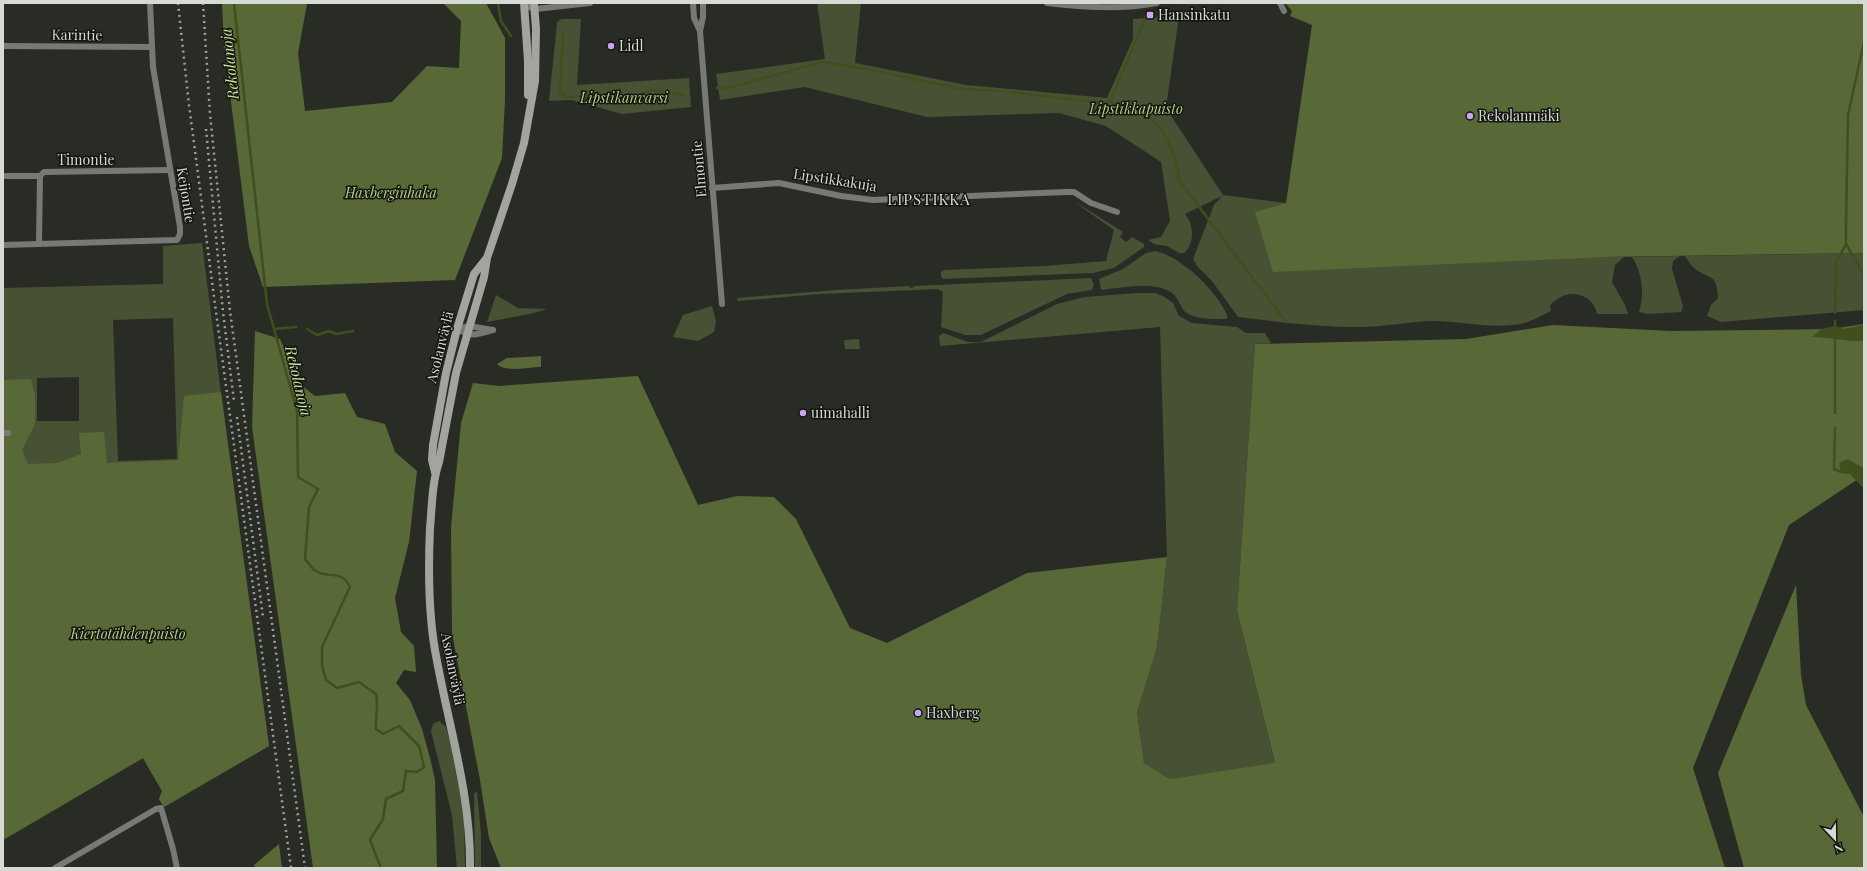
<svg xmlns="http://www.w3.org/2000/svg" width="1867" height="871" font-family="'Playfair Display',serif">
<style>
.green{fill:#475134;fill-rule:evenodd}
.forest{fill:#586937}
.water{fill:#40501d}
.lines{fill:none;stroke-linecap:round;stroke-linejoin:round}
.stream{stroke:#40501d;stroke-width:2.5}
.minor{stroke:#777974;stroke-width:6}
.secondary{stroke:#a2a59e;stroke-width:8}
.rail{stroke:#9ea19b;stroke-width:2.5;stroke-dasharray:2 4;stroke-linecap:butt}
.poi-dot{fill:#c6a6f0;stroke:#131410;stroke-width:1.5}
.labels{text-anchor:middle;stroke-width:3;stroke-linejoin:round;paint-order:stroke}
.poi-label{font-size:14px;fill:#d7d9d4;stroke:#131410;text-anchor:start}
.street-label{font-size:14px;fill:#d7d9d4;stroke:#131410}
.park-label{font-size:14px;font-style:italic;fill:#b5d082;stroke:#131410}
.water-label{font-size:15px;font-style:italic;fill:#c9e596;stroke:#131410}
.neighbourhood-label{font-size:15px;letter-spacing:1px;fill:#d7d9d4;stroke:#131410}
</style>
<rect width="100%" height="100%" fill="#292c24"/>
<g class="green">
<path d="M817,3H861L855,63L966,85L1107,98L1133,39V19L1179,16L1166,108L1223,195L1286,203L1604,257H1624L1615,265L1612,282L1625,305L1628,314H1597C1595,300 1580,291 1566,295C1560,296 1555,301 1550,305L1551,311C1541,316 1530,322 1520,324C1490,329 1461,321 1432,321C1407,322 1383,327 1359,327C1319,327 1278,322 1238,317L1212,281L1198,267L1193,259L1214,205L1222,196L1185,214C1194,225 1195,243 1184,253H1179L1167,246L1154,244L1148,240L1161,237L1170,221L1161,162L1106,126L1059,113L927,117L805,87L720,100L716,74L825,59Z"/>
<polygon points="563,19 581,19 577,85 689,78 691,107 622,114 571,100 549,101 557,23 559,20"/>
<polygon points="1072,200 1123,232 1120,237 1126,242 1132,237 1144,244 1144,247 1114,268 1093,273 943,279 941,276 941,272 944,270 1044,266 1106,261 1114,230"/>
<path d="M202,243L225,425L269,746L164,807L159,799L162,791L143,758L3,840V288L163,284V246ZM173,318L177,459L118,461L113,320ZM79,377V421H37V378Z"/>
<path d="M1156,251C1183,258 1217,291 1228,317L1226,319C1213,319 1189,320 1182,308C1178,301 1176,294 1169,291C1149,281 1122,288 1101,290L1099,279L1123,269L1146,253Z"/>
<path d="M1864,253V310L1721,322L1707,316L1711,305L1718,298C1717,270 1707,281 1692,266C1689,263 1687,259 1685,256Z"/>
<path d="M1680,256L1673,261L1672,269L1683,306L1681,312L1648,314L1639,312C1645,295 1642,272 1632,257Z"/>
<polygon points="1091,278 1094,285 1092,290 1067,294 981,335 965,335 941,327 943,292 938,289 820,294 738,301 737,298 836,290 909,286 910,288 914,287 914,286"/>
<polygon points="1137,293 1155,293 1163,296 1173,303 1179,316 1192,323 1237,327 1246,333 1265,333 1271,343 1255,344 1237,610 1275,764 1170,779 1144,763 1137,712 1157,648 1167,557 1160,327 940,346 939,336 943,333 968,342 981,342 1057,304 1085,297"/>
<polygon points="496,295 518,308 547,309 530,314 487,322"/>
<polygon points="712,306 716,321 714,332 698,341 673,337 683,315"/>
<polygon points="859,339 860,349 845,349 844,340"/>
<polygon points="439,721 446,727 456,762 464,823 465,868 457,868 452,815 431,731 433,724"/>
<polygon points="477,791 481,834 481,868 475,868 474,794"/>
</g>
<g class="forest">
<polygon points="222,3 307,4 298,53 305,111 392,102 427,66 459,68 461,21 444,4 486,3 505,38 505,100 502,158 455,280 263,287 249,246 224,45"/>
<polygon points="1285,3 1864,3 1864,253 1604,257 1273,272 1255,212 1286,203 1312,25 1290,16 1292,11"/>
<polygon points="1864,324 1864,475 1789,525 1693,768 1725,868 501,868 489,838 480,780 452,633 451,527 461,423 473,383 499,386 638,376 698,505 737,496 774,497 796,519 850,628 887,643 1027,573 1167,557 1157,648 1137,712 1144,763 1170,779 1275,763 1237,610 1255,344 1466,339 1553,325 1670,331 1831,329"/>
<polygon points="255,331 280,339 301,385 315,396 345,393 357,417 385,424 395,452 417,471 409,542 395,598 401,632 414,646 416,672 404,670 396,683 410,700 422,729 430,758 435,780 437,868 313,868 252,427"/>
<path d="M541,356V367C529,367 506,373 497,364L507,358Z"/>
<polygon points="31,379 35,396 35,424 22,450 28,464 57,463 81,454 79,433 104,432 107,463 178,460 184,396 221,392 269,746 164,807 159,799 162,791 143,758 3,840 3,380"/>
<polygon points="1796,585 1801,675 1806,705 1864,817 1864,868 1744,868 1718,773"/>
<polygon points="279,844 282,868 255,868 254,865"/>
</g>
<g class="water">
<path d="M1864,325V341C1846,342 1830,337 1812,337L1821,329L1835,326L1844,329Z"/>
<polygon points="1847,459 1864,468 1864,486 1862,487 1850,474 1844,474 1841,472 1839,463"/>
</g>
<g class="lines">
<g class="stream">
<path d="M234,3L267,304L297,411L298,477L318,489L309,507L305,559C309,563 312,569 316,571C328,579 342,569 350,587L322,647V665L326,680L337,688L359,682L376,694C379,707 375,716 376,729L383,734L399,726L419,746L424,767L417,772L406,771L403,791L386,799L383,819L370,840L381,868"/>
<polyline points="498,3 501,21 511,36"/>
<polyline points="563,35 560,92 565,97 595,96 621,103 633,100 641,94 651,90 684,95"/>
<polyline points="1864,42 1848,115 1846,223 1846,244 1864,275"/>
<polyline points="717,88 724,89 823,62 861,68 963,89 1002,91 1086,101 1110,102 1146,16"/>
<polyline points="1110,102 1145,112 1152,121 1161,129 1171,147 1178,168 1178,179 1286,322"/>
<polyline points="1835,313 1836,263 1846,244"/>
<polyline points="274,329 296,327"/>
<polyline points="307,329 317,335 329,331 336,334 353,331"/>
<polyline points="1835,329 1835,321"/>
<polyline points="1835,336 1835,413"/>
<polyline points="1835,428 1834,469 1841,472"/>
</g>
<g class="minor">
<polyline points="528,3 525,6 535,9 590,3"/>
<polyline points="693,3 694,18 700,31"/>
<polyline points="703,3 703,17 700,31 722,304"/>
<path d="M1047,3C1084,7 1120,10 1157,3"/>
<polyline points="1280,3 1284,11"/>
<polyline points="3,46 151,47"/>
<polyline points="3,176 40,176 44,172 170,170"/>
<polyline points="712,188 779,183 841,196 873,200 1066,192 1074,192 1091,203 1117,212"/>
<polyline points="39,244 40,176"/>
<polyline points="3,245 177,240 180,234 180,227 153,67 150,3"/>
<path d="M457,329C472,337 477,335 493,330"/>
<polyline points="457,329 469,326 493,330"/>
<polyline points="3,433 8,433"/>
<polyline points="55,868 156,809 161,808 173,849 177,868"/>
</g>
<g class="secondary">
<polyline points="524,3 528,61 528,95"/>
<polyline points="435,472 432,460 433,445 446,373 457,329 474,274 486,259"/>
<path d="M470,868C471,797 450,731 437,661C428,618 428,572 430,528C432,506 432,483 439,462L456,373L484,277L487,258L512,184L524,143L535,81L536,29L534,3"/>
</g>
<g class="rail">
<polyline points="178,3 189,105 216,312 291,868"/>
<polyline points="203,3 210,114 230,311 305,868"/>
<polyline points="206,129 223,312 234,401"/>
<polyline points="237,417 263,617"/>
</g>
</g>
<g class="poi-dot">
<rect x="1146" y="11" width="8" height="8" rx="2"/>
<circle cx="611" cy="46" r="4"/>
<circle cx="1470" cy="116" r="4"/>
<circle cx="803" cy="413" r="4"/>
<circle cx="918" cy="713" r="4"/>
</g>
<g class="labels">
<g class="poi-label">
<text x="1158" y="20">Hansinkatu</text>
<text x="619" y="51">Lidl</text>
<text x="1478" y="121">Rekolanmäki</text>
<text x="811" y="418">uimahalli</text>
<text x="926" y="718">Haxberg</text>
</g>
<g class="street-label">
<text transform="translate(77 35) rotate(1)" y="5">Karintie</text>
<text x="86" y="165">Timontie</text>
<text transform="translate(699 169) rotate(-95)" y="5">Elmontie</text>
<text transform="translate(835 180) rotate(9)" y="5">Lipstikkakuja</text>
<text transform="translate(186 195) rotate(81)" y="5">Keijontie</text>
<text transform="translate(440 347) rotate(-76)" y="5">Asolanväylä</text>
<text transform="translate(453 669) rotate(79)" y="5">Asolanväylä</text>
</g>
<g class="park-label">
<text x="624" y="103">Lipstikanvarsi</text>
<text x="1136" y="114">Lipstikkapuisto</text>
<text x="391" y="198">Haxberginhaka</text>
<text x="128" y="639">Kiertotähdenpuisto</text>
</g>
<g class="water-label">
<text transform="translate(230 64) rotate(-96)" y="5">Rekolanoja</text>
<text transform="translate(298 381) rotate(77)" y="5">Rekolanoja</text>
</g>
<g class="neighbourhood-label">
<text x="929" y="205">LIPSTIKKA</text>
</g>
</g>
<rect width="1867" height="871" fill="none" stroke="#d7d9d4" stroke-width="8"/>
<g transform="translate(1835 839) rotate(158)" stroke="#131410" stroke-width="3" paint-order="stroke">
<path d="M0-3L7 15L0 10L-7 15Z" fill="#d7d9d4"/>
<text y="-6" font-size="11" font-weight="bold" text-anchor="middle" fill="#d7d9d4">N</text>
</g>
</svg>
